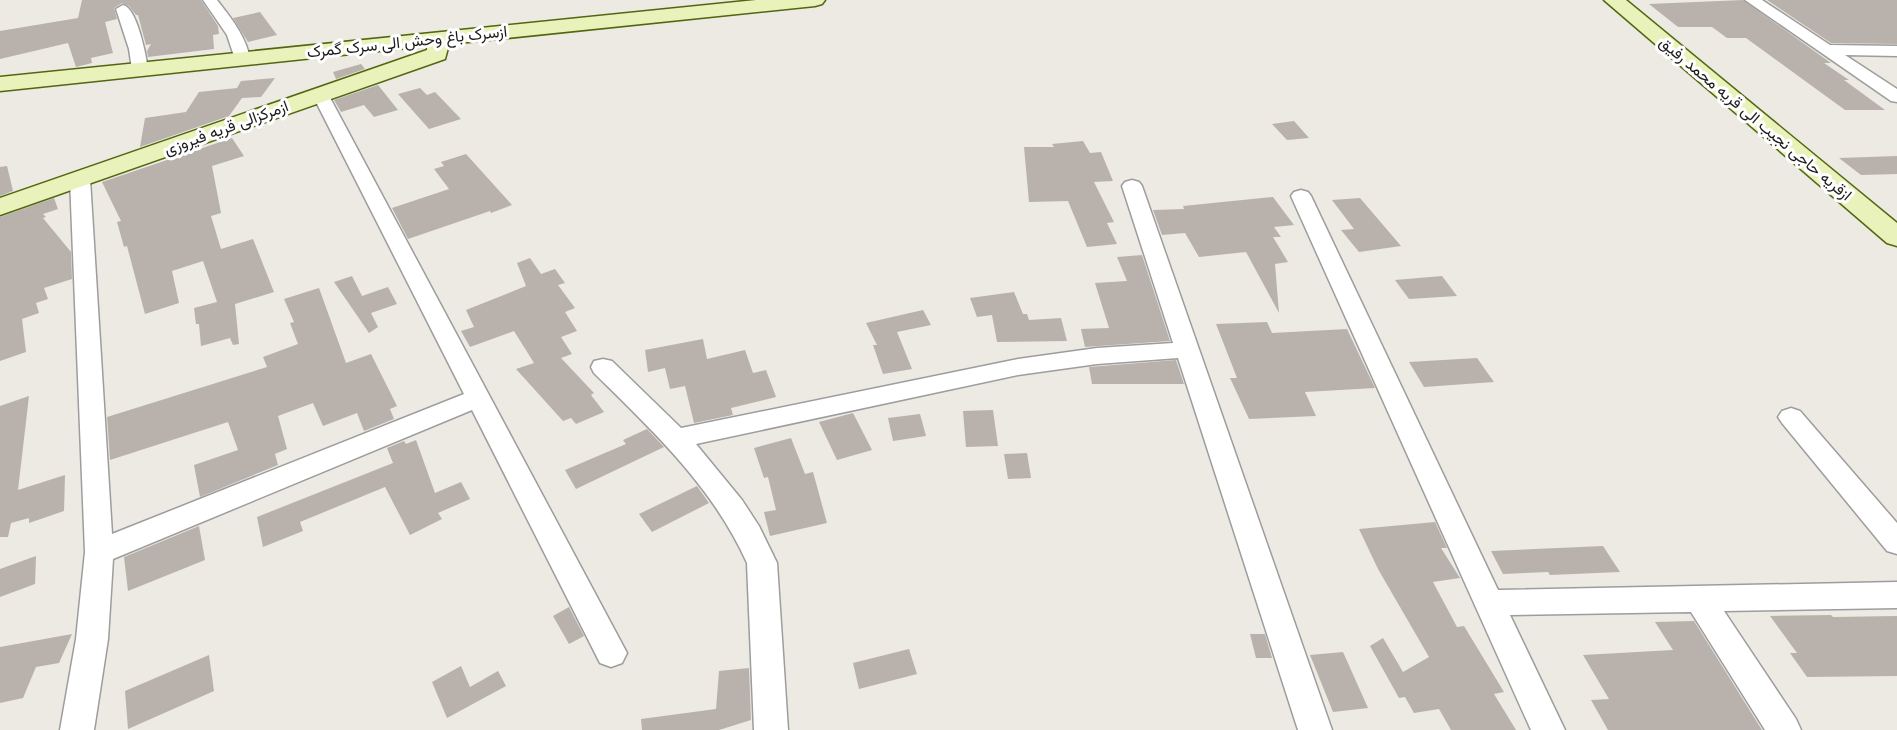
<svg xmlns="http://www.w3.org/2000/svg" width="1897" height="730" font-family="'PT Sans',Vazirmatn,sans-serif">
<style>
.building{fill:#b9b2ac}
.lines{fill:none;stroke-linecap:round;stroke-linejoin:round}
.street-casing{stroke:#9d9d9d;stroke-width:3}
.secondary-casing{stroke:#52660f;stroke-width:3}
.street{fill:#fff;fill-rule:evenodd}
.secondary{fill:#e8f2ba;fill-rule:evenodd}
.labels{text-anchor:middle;stroke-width:6;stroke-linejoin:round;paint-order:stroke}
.far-street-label{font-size:16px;fill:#1c1c1c;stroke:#fff}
</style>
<rect width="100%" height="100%" fill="#eceae2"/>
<g class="building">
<polygon points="82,0 201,0 218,26 219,34 213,35 214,49 148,57 147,51 151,44 146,45 138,15 136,15 129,6 122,3 114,8 117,19 105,22 113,53 91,58 92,63 76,67 68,43 0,59 0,31 78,18"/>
<polygon points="1743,0 1831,63 1824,63 1849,80 1844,80 1885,110 1845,110 1746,38 1727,38 1712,27 1678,27 1649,4"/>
<polygon points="1767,0 1897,0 1897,44 1831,43"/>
<polygon points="260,12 277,35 248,42 233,18"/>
<polygon points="361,64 365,69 336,79 333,72"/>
<polygon points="275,78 261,97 242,98 229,116 140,147 145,118 186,112 199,92 237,88 241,81"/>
<polygon points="378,85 398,110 374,117 364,105 341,112 334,100"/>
<polygon points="420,88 427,95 435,92 461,119 429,129 398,94"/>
<polygon points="1294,121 1309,138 1287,140 1272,124"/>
<polygon points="232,138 244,156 212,166 221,213 211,216 221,249 253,239 274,292 235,304 239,344 233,345 230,338 201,346 199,324 196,324 194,308 217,302 203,261 172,271 179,303 145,314 127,246 124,247 117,222 121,221 102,182"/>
<polygon points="1083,141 1090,153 1101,152 1113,181 1094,182 1114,222 1107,223 1117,244 1087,247 1068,201 1029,202 1024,147 1054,147 1052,144"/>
<polygon points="466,154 512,205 491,213 490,211 408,239 392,208 449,189 434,169 444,166 441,162"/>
<polygon points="1897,156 1897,174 1861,175 1839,158"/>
<polygon points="7,166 13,191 0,196 0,167"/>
<polygon points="1273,197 1294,225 1274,227 1281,237 1273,237 1288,262 1275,264 1279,313 1246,252 1199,257 1185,233 1162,235 1153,210 1184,209 1183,206"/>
<polygon points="54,198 58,209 43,214 46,217 43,218 71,252 72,279 44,288 48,299 36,303 39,313 22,319 26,352 0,361 0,217"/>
<polygon points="1360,198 1401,246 1359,252 1341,230 1354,229 1332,200"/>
<polygon points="1142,255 1170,341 1085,347 1081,329 1109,328 1095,283 1127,281 1117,257"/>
<polygon points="530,258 541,274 555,269 565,283 558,285 575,308 565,312 577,331 561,337 572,354 561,358 594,393 591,395 604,412 576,424 571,418 563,421 516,369 534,363 514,331 470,347 461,331 474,327 466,310 526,286 517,263"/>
<polygon points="352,276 362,296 388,287 397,304 371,313 378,327 369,333 334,282"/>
<polygon points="1442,276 1457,296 1409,299 1395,280"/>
<polygon points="319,288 346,363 371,354 397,406 390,409 394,419 364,431 357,413 323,426 313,403 278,416 287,449 275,454 278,465 200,497 194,465 238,450 228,422 110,460 107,417 267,367 263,357 298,344 290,323 294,322 284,299"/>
<polygon points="1014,292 1023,314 1027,314 1029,320 1061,318 1067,341 997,342 992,315 977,317 970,298"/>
<polygon points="923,310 931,325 897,332 912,369 883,374 873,345 877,345 866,323"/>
<polygon points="1267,322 1272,333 1347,329 1375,388 1305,392 1316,416 1249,419 1230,378 1237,378 1216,324"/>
<polygon points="703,339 707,359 745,350 753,373 766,370 776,397 731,408 733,415 694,423 685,386 670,389 665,368 648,372 645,350"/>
<polygon points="1477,358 1494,382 1424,387 1409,362"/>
<polygon points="1176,360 1184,384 1092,384 1089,367"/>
<polygon points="29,396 18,490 65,475 64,511 29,523 29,518 11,523 8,537 0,537 0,406"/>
<polygon points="993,410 998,446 966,447 963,411"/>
<polygon points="853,413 872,450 837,460 819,422"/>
<polygon points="920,414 926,436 893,441 888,418"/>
<polygon points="647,429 664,447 576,489 565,470 626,444 623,440"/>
<polygon points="791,438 805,474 813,472 827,523 770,536 764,512 776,510 768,477 764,478 754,448"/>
<polygon points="416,440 435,493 461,482 470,499 438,513 442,519 410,535 385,487 300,522 303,531 263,547 257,517 393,463 387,448 404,441 406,444"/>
<polygon points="1027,453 1031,478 1008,479 1004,454"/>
<polygon points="697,486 709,503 652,532 639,514"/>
<polygon points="1435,522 1447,548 1441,548 1460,578 1433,582 1457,627 1464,626 1504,692 1494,694 1516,730 1451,730 1439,709 1414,713 1405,697 1399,698 1370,646 1383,638 1403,672 1429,657 1378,569 1359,529"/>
<polygon points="199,526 205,560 128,591 124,557"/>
<polygon points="1603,546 1620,572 1550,575 1548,572 1503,574 1491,551"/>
<polygon points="36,556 35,584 0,597 0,569"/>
<polygon points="569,607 584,636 569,644 553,616"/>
<polygon points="1831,615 1833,617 1897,616 1897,676 1807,677 1790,653 1797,653 1770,616"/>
<polygon points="1694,621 1762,730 1608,730 1591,700 1609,699 1583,655 1673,650 1655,622"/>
<polygon points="72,634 59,663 36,667 23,698 0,703 0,647"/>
<polygon points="1250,634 1265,634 1272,658 1256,658"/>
<polygon points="909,649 917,674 859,689 853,663"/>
<polygon points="1343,652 1368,708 1333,712 1310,655"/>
<polygon points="209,655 214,691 128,729 125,691"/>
<polygon points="461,666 470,687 498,671 506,686 447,718 432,682"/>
<polygon points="749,668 751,720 719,730 642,730 641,719 716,709 719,671"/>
</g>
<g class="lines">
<defs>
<g id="street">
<path d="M203,0H217C231,18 246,36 250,59L248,62H236L227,35Z"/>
<polygon points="1745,0 1762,0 1830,45 1897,46 1897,56 1845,55 1897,89 1897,102 1891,101"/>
<path d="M123,5C137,8 146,55 148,69L146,72L140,74L132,69L129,49L116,9Z"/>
<polygon points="320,89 326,90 328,94 627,653 622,663 611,667 600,663 472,410 113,559 108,639 94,730 60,730 76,639 85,552 70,179 73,175 87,175 90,179 112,534 464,394 312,94 314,90"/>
<path d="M1132,180L1139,182L1142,186L1332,730H1298L1178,358L1097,364L1018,375L696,444L742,500L759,526L777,563L788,730H754L747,563C713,487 653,431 594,373L591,367L594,361L603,359L612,361L681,428L1018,359L1097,348L1173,343L1122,186L1125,182Z"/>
<polygon points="1301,190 1308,192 1311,196 1498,590 1897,582 1897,608 1724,611 1796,719 1801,730 1765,730 1691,612 1510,615 1565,730 1531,730 1291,196 1294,192"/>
<polygon points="1791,408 1800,411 1897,523 1897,554 1887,551 1782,423 1778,417 1782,411"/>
</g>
<g id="secondary">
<polygon points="756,0 825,0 822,4 815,6 449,44 445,59 0,215 0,198 427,50 427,46 0,91 0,77"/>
<polygon points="1604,0 1626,0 1897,223 1897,246 1887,243"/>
</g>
</defs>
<use href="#street" class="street-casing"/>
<use href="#secondary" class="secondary-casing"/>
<use href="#street" class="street"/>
<use href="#secondary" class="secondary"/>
</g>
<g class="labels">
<g class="far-street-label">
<text transform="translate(407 41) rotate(-6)" y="6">ازسرک باغ وحش الی سرک گمرک</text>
<text transform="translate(1756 118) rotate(40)" y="6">ازقریه حاجی نجیب الی قریه محمد رفیق</text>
<text transform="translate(226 127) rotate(-20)" y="6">ازمرکزالی قریه فیروزی</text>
</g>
</g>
</svg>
